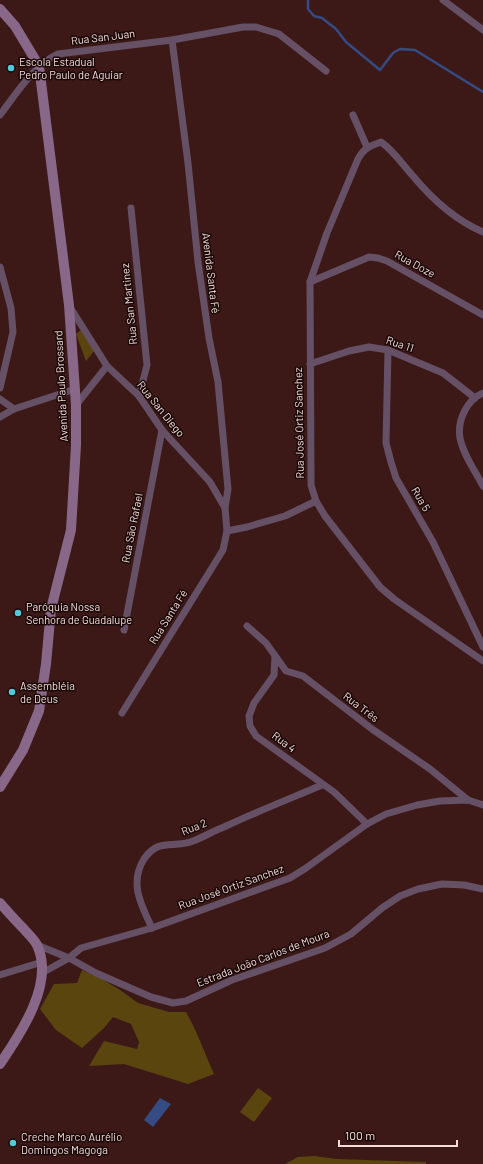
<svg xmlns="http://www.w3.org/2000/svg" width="483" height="1164" font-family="Barlow,sans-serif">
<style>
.green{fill:#5a450f}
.water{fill:#354b84}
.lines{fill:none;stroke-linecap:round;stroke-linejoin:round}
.stream{stroke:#354b84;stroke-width:2.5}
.street{stroke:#655065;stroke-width:7}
.secondary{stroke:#896789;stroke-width:10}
.poi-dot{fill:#52cbd9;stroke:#190908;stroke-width:1.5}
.labels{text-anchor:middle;stroke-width:3;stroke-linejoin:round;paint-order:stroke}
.street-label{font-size:11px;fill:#f4dbd8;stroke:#190908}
.poi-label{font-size:11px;fill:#f4dbd8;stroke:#190908;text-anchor:start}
</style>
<rect width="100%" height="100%" fill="#3c1917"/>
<g class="green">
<polygon points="81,330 95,350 86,361 76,334"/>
<path d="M82,970L100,978L120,990L138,1003L169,1012H186C197,1031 205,1054 214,1074L188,1084L124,1064L89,1066L104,1041L137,1049L139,1042L131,1024L113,1017L104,1028L82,1048L56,1030L40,1009L54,984L77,983Z"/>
<polygon points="258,1088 272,1098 254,1122 240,1112"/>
<polygon points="315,1156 336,1159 426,1162 426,1164 285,1164 298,1157"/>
</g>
<polygon class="water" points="160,1098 171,1104 153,1127 144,1120"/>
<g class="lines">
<polyline class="stream" points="308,0 308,9 314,16 322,18 336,29 346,42 380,70 393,53 400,49 415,50 483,92"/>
<g class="street">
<polyline points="443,0 483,30"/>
<polyline points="172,40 188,163 198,262 209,338 218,382 228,489 225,508"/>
<path d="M0,115C16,94 34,65 58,54L172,40L243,27H256L279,34L326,71"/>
<polyline points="353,115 367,147"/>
<polyline points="131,208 147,365 139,396"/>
<path d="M483,232C455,220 432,199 413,176C402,164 394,151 381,142C370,146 364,148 358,159L327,233L310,282L311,472V485L316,501L325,516L380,587L394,599L483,661"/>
<polyline points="0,267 11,308 13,332 0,388"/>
<polyline points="310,282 369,257 378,258 387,261 483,315"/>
<polyline points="70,307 107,366 139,396 162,430 210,482 225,508 227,531 223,550 122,713"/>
<polyline points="388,350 386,443 391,462 396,478 433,542 483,647"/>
<polyline points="310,364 349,351 369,347 388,350 443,373 475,398"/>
<path d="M483,393C467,400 457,420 460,438C463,454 475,471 483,486"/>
<polyline points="0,399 14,409"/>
<polyline points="76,405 107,366"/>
<polyline points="0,417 14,409 75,389"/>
<polyline points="227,531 247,527 285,516 316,501"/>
<polyline points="247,626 266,643 286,671 303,676 372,729 430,769 468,800"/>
<polyline points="124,630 162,430"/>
<polyline points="275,656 274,675 254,703 249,716 250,726 256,736 334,792 367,824"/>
<path d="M152,928C141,905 129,883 144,859C159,837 173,849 193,841C204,837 213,831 224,827C256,812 289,799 322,785"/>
<polyline points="37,945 69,958 96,973 151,997 173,1003 186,1001 232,980 325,948 351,934 382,908 400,896 418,889 442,884 464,885 483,889"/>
<polyline points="42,973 69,958 81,948 152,928 290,878 306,868 367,824 386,814 417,805 440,801 468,800 483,805"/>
<polyline points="0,975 42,962"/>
</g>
<g class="secondary">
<polyline points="0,9 15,26 39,66 69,305 76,405 76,445 71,530 51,609 46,664 39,711 23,750 0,787"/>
<path d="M0,903C8,912 15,920 23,928C27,933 34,939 37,945C55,983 21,1033 0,1064"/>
</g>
</g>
<g class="poi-dot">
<circle cx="11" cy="68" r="4"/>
<circle cx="18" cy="613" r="4"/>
<circle cx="12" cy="692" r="4"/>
<circle cx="13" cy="1143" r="4"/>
</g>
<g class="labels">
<g class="street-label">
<text transform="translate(103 37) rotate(-7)" y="4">Rua San Juan</text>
<text transform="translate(415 264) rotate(29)" y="4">Rua Doze</text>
<text transform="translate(211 273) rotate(83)" y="4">Avenida Santa Fé</text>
<text transform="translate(129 304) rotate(-96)" y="4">Rua San Martinez</text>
<text transform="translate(400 344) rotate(19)" y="4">Rua 11</text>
<text transform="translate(61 386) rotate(-93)" y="4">Avenida Paulo Brossard</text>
<text transform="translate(161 409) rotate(51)" y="4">Rua San Diego</text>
<text transform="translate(299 423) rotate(-91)" y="4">Rua José Ortiz Sanchez</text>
<text transform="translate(421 499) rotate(60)" y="4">Rua 5</text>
<text transform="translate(132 528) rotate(-79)" y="4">Rua São Rafael</text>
<text transform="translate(168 617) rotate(-58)" y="4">Rua Santa Fé</text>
<text transform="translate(361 707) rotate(37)" y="4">Rua Três</text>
<text transform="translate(284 742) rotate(37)" y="4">Rua 4</text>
<text transform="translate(194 827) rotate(-22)" y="4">Rua 2</text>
<text transform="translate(231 887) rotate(-20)" y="4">Rua José Ortiz Sanchez</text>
<text transform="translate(263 958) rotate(-21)" y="4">Estrada João Carlos de Moura</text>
</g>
<g class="poi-label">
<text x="19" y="66">Escola Estadual<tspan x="19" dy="13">Pedro Paulo de Aguiar</tspan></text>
<text x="26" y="611">Paróquia Nossa<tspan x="26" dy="13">Senhora de Guadalupe</tspan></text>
<text x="20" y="690">Assembléia<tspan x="20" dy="13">de Deus</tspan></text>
<text x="21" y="1141">Creche Marco Aurélio<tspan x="21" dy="13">Domingos Magoga</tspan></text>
</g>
</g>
<path d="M339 1140v6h118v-6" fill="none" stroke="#f4dbd8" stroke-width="2"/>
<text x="345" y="1140" font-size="12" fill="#f4dbd8" stroke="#190908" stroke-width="3" paint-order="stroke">100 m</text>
</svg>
